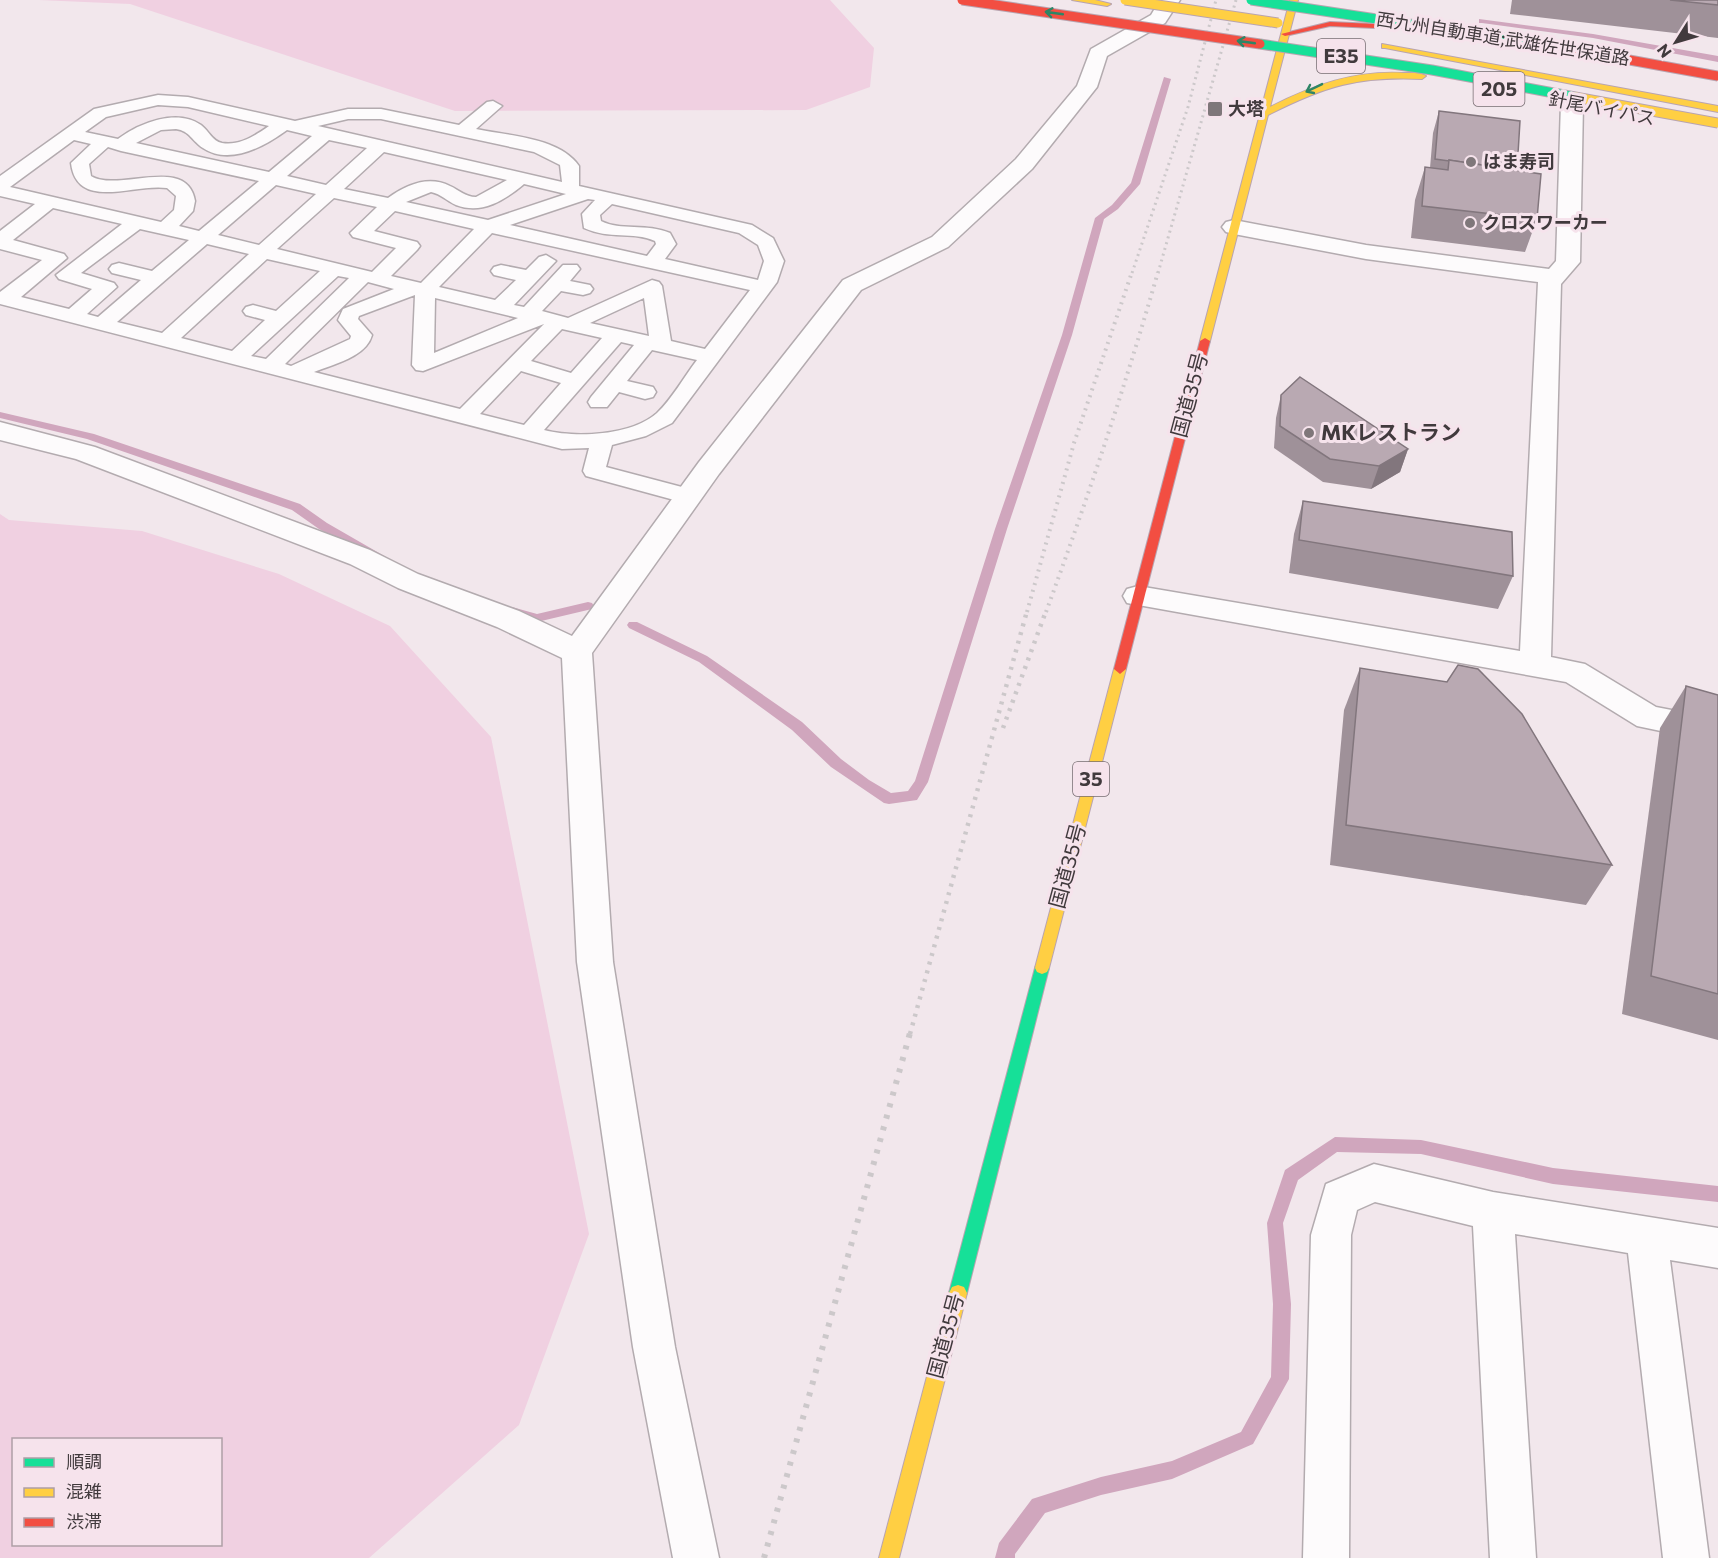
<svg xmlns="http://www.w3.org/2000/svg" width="1718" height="1558" font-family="Commissioner,'Noto Sans JP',sans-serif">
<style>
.green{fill:#f0d0e1;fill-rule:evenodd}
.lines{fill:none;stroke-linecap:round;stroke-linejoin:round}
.stream{fill:#d0a6bd;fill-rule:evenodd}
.lane-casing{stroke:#b3abaf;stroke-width:3}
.street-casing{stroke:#b3abaf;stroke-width:3}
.fast-casing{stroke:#b9a4b0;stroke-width:2}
.slow-casing{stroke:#b9a4b0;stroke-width:2}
.jam-casing{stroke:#b9a4b0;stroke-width:2}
.lane{fill:#fdfbfc;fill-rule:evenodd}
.street{fill:#fdfbfc;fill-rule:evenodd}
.fast{fill:#16e098;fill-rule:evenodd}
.slow{fill:#ffcf43;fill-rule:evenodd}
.jam{fill:#f24e42;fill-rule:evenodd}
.rail-far3{stroke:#ccc8ca;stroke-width:3;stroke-dasharray:2 4;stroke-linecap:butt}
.rail-far2{stroke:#ccc8ca;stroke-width:4;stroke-dasharray:2 5;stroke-linecap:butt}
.rail-far1{stroke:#ccc8ca;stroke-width:4.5;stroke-dasharray:3 6;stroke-linecap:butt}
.rail{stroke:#ccc8ca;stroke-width:6;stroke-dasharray:4 8;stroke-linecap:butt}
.fast-bridge-casing{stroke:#b9a4b0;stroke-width:11;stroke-linecap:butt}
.slow-bridge-casing{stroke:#b9a4b0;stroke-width:11;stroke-linecap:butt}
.jam-bridge-casing{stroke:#b9a4b0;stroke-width:11;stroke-linecap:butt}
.fast-bridge{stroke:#16e098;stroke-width:9}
.slow-bridge{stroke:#ffcf43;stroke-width:9}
.jam-bridge{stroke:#f24e42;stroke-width:9}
.wall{fill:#9f9199}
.shaded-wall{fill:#82767d}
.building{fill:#b9a9b2;stroke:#82767d;stroke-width:1.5}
.oneway{stroke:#2e8566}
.poi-dot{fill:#7f777a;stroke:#f6e3ec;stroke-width:2}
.labels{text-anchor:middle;stroke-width:6;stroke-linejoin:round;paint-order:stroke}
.far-street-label{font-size:18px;fill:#413a3d;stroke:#f6e3ec}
.far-poi-label{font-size:18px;font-weight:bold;fill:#413a3d;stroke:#f6e3ec;text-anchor:start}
.shield{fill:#f6e3ec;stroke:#776d72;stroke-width:1.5}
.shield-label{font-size:20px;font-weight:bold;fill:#413a3d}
.street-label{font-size:21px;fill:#413a3d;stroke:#f6e3ec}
.poi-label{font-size:21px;font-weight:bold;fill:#413a3d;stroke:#f6e3ec;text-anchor:start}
</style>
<rect width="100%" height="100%" fill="#f2e7ec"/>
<g class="green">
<polygon points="39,0 830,0 874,48 870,87 806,110 455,111 130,4"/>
<path d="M0,514L9,520L142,531L279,574L390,626L491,737L589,1234L519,1425L369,1558H0ZM14,1440H220V1544H14Z"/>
</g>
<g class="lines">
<g class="stream">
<polygon points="1479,19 1593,34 1718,56 1718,62 1593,38 1482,23 1479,23"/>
<polygon points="1164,77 1171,79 1140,184 1118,209 1104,219 1072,335 1007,529 928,782 917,800 889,804 884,803 831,767 792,730 699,662 629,628 627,625 629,622 637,622 707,656 802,722 841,759 869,780 891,793 908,791 915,781 995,529 1062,335 1095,218 1112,205 1131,183"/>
<polygon points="0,412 94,434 300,504 327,523 386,557 384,560 376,560 319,529 292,510 87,439 0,418"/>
<polygon points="588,602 592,603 594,606 592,609 537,622 508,614 506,611 512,607 537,614"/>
<polygon points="1335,1137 1421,1140 1553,1168 1718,1186 1718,1202 1553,1184 1421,1154 1337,1152 1298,1180 1283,1223 1291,1304 1289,1379 1253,1444 1172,1479 1101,1495 1045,1513 1015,1554 1015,1558 995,1558 999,1543 1032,1499 1101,1477 1172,1461 1241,1432 1271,1377 1273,1304 1267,1223 1285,1170"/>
</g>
<defs>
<path id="lane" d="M158,95L188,97L295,121L348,109H381L459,125L487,102L493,101L502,106L476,129C508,136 559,137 579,166V186L752,225L773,238L784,261L777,282L672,423L646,436L612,445L606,467L697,491L700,496L697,501L689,504L586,476L583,471L589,448L562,449L0,304V292L42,260L0,249V231L35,204L0,196V176L94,109ZM158,105L188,107L269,126C256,135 240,146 222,143C212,141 209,131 201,125C177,108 139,123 118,139L85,132L106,117ZM348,119H381L534,152L560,165L562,182L318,126ZM176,129C190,131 192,141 203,148C230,166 265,146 287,130L312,136L269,172L136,143L161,130ZM74,140L91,144L71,163C77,212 134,183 167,188L176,196L174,210L161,222L10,187ZM329,140L367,148L326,185L287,176ZM108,147L121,151L259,181L199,231L179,226L193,211L195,201C187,154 118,193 91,176L89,164ZM384,152L507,180L476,197C465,197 459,190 450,186C428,175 406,185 388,198L344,189ZM524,184L566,194L488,220L406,202L431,192C441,194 447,201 456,205C482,215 505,200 524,184ZM276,185L316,194L259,245L218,235ZM334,198L377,207L350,233L353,237L396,248L372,272L277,249ZM588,199L595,200L582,214L584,228C610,240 632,231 655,241L656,244L647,256L510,225ZM612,204L739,233L758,245L764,261L758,280L665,259L676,244L670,233C646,223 621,231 601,221L600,215ZM53,208L122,224L56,275L59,279L92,289L69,309L21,297L67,258L64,254L13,240ZM395,211L474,229L421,283L391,276L417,250L420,246L417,242L374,231ZM140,229L189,240L152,271L119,263L112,265L109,269L112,273L141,280L98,317L87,314L117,287L114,283L81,273ZM492,233L750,290L705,349L671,341L662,286L659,282L652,280L568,318L542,311L561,291L583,295L590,293L593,289L590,285L570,281L580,269L577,265H563L524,307L514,305L556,261L546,255L539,257L526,270L501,265L494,267L491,271L494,275L516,280L495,300L439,287ZM207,244L249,254L162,333L117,322ZM267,259L320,271L276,311L253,305L246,307L243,311L246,315L265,320L232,351L181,338ZM338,276L349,278L266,359L251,356ZM368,282L394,289L343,309L338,320L351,336L350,339L291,366L285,364ZM415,295L412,365L416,370L423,371L544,324L460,409L314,372C334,364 366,357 372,335L358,319L359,316ZM435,298L518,318L434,353ZM644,298L649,336L590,323ZM562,329L602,338L571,373L531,361ZM621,342L634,345L591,397L588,402L591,407H607L619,392L645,399L653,397L656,392L653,387L627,381L652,350L697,360C684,377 672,399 657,413C631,436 575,438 544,430ZM521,371L561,383L524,425L480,414Z"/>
<g id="street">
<polygon points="1160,0 1180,0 1165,23 1107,56 1097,87 1032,169 948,247 861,290 719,474 592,653 613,962 675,1347 719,1558 673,1558 633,1347 577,962 562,658 497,627 398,588 350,564 76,459 0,440 0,422 95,447 370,550 418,574 519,611 572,636 699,462 843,280 932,237 1016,159 1077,86 1091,49 1151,15"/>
<polygon points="1572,97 1580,98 1583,103 1580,262 1561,284 1551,657 1585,664 1656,707 1718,719 1718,743 1637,726 1566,682 1127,603 1123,596 1127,589 1138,586 1520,651 1538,282 1366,259 1234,234 1226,232 1222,227 1226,222 1234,220 1366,245 1549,269 1556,261 1561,103 1564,98"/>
<polygon points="1374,1164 1493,1192 1718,1228 1718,1268 1670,1260 1709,1558 1663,1558 1628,1253 1515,1234 1536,1558 1490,1558 1473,1226 1375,1202 1357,1210 1351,1235 1349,1558 1303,1558 1311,1235 1326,1184"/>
</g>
<polygon id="fast" points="1042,962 1047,964 1049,968 967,1293 964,1299 958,1301 952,1299 949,1293 1035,968 1037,964"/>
<g id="slow">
<polygon points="1072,0 1095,0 1111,4 1107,6"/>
<path d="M1290,0H1298L1270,107C1313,85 1355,70 1404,73C1412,73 1420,72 1426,76L1422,79C1358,76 1325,86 1268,115L1210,341L1209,343H1201L1200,341Z"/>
<polygon points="1382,44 1718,106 1718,112 1385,48 1382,48"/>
<polygon points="1120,664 1126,669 1049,968 1047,972 1042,974 1037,972 1035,968 1114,669"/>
<polygon points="958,1285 964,1287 967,1293 899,1558 879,1558 949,1293 952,1287"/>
</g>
<g id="jam">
<polygon points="1330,22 1375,24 1379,26 1375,28 1330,26 1285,36 1281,34"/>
<polygon points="1205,338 1210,341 1126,669 1120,674 1114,669 1200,341"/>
</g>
</defs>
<use href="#lane" class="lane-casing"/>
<use href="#street" class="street-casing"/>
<use href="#fast" class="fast-casing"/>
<use href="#slow" class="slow-casing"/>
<use href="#jam" class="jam-casing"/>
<use href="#lane" class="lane"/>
<use href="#street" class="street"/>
<use href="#fast" class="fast"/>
<use href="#slow" class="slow"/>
<use href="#jam" class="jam"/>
<g class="rail-far3">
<polyline points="1132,273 1188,107 1216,0"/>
<polyline points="1158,273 1236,0"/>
</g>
<g class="rail-far2">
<polyline points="1027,612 1074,443 1132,272"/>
<path d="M1046,612C1087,500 1125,387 1158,272"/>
</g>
<g class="rail-far1">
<polyline points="1003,728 1046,611"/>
<polyline points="910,1034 1027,611"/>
</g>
<polyline class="rail" points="764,1558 910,1033"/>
<defs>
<g id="fast-bridge">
<polyline points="1251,0 1536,43"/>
<polyline points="1260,44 1432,70 1575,97"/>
</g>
<g id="slow-bridge">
<polyline points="1125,0 1278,23"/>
<polyline points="1575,97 1718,123"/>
</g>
<g id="jam-bridge">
<polyline points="962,0 1260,44"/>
<polyline points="1536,43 1718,76"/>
</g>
</defs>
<use href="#fast-bridge" class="fast-bridge-casing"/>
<use href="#slow-bridge" class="slow-bridge-casing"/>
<use href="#jam-bridge" class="jam-bridge-casing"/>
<use href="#fast-bridge" class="fast-bridge"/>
<use href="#slow-bridge" class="slow-bridge"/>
<use href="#jam-bridge" class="jam-bridge"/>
</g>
<g class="wall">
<polygon points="1512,0 1718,0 1718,38 1510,14"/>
<polygon points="1439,111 1517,170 1537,219 1525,252 1411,238 1415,200 1425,167 1430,168 1433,133"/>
<polygon points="1281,395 1408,449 1400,472 1371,489 1323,482 1274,448 1276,418"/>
<polygon points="1303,501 1513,576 1498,609 1289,573 1294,534"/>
<polygon points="1360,668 1612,865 1586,905 1330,865 1344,710"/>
<polygon points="1686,686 1718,695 1718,1040 1622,1014 1660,728"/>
</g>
<polygon class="shaded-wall" points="1408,449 1400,472 1371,489 1379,466"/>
<g class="building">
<polygon points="1670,0 1718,0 1718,5"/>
<polygon points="1439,111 1520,121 1517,170 1449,160 1449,161 1435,159"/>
<polygon points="1449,160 1541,174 1537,219 1422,206 1425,167 1448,170"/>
<polygon points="1300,377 1408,449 1379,466 1330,459 1280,426 1281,395"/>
<polygon points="1303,501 1512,532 1513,576 1299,540"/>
<polygon points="1458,665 1478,669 1522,714 1612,865 1346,825 1360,668 1447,682"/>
<polygon points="1686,686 1718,695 1718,994 1651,976"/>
</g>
<defs><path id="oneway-shaft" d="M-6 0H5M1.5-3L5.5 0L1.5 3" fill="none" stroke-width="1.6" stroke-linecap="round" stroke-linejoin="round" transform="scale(1.5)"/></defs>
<g class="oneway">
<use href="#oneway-shaft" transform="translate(1054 13) rotate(-172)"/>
<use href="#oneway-shaft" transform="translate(1246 42) rotate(-172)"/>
<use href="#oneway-shaft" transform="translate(1314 88) rotate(154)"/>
</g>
<g class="poi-dot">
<rect x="1207" y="101" width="16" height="16" rx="3"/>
<circle cx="1471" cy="162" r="6"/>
<circle cx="1470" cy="223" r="6"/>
<circle cx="1309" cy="433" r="6"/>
</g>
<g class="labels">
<g class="far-street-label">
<text transform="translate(1503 39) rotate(9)" y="6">西九州自動車道;武雄佐世保道路</text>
<text transform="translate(1602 109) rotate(11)" y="6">針尾バイパス</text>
</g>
<g class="far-poi-label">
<text x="1228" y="115">大塔</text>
<text x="1483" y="168">はま寿司</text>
<text x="1482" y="229">クロスワーカー</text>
</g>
<g class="shield">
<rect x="1317" y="39" width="48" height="34" rx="4.5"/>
<rect x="1473.5" y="72" width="51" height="34" rx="4.5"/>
<rect x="1073" y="762" width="36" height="34" rx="4.5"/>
</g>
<g class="shield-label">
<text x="1341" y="63">E35</text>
<text x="1499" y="96">205</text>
<text x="1091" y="786">35</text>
</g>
<g class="street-label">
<text transform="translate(1190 395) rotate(-75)" y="7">国道35号</text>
<text transform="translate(1068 866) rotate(-75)" y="7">国道35号</text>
<text transform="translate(946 1336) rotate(-75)" y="7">国道35号</text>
</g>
<g class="poi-label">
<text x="1321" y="440">MKレストラン</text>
</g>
</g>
<rect x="12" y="1438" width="210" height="108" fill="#f6e3ec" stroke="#ae9fa6" stroke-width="1.5"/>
<rect x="24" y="1458" width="30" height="9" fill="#16e098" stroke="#ae9fa6" stroke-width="1.5"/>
<text x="66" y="1468" font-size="18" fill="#413a3d">順調</text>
<rect x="24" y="1488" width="30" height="9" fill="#ffcf43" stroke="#ae9fa6" stroke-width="1.5"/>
<text x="66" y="1498" font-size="18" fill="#413a3d">混雑</text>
<rect x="24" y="1518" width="30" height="9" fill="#f24e42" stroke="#ae9fa6" stroke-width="1.5"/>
<text x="66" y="1528" font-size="18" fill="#413a3d">渋滞</text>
<g transform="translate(1676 42) rotate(233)" stroke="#f6e3ec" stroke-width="4.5" paint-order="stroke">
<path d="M0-4.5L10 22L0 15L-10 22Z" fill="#413a3d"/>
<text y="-9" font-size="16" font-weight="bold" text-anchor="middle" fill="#413a3d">N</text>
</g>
</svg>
